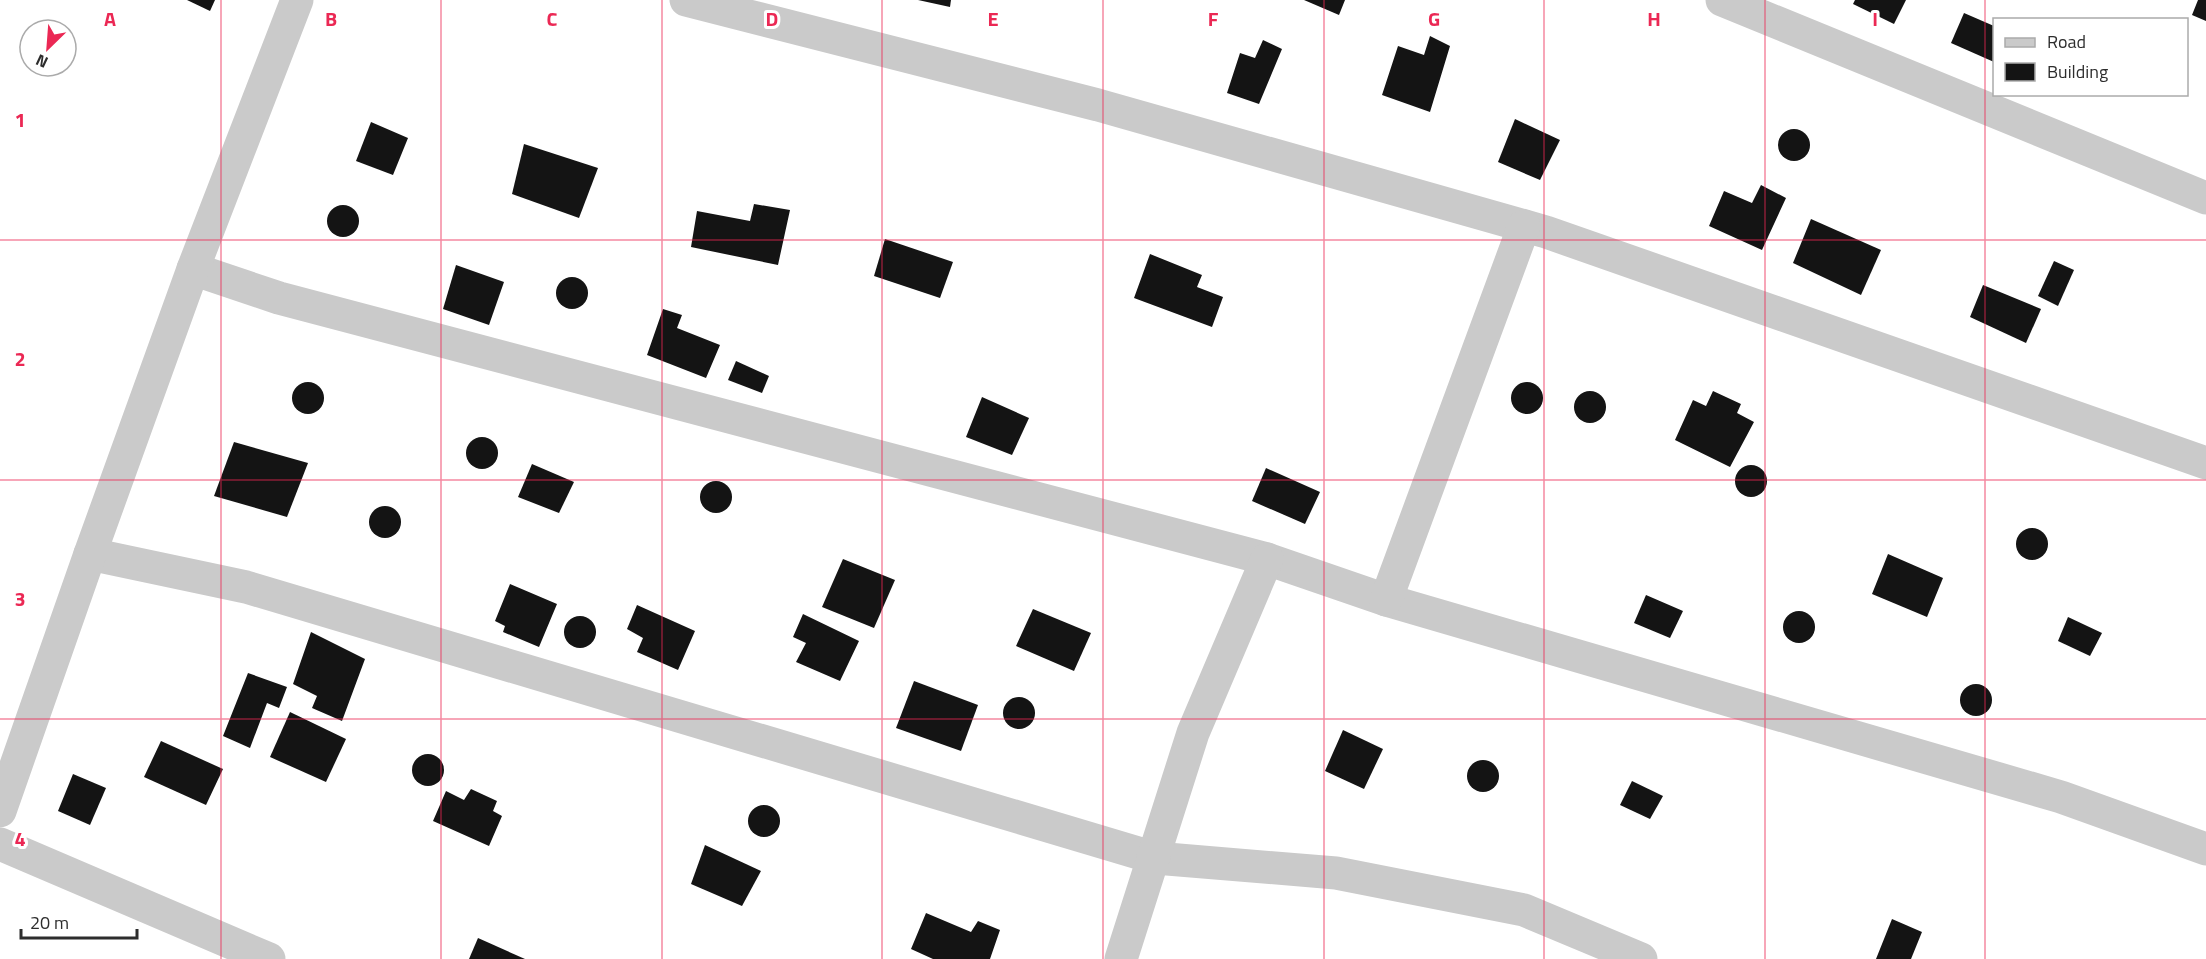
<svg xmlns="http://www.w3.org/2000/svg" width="2206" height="959" font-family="'Titillium Web',sans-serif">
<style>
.building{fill:#141414}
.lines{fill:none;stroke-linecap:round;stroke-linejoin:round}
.minor{stroke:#cacaca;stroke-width:33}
.grid{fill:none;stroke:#eb2854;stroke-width:1.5;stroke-opacity:0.55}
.grid-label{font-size:20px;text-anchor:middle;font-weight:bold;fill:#eb2854;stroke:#fff;stroke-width:6;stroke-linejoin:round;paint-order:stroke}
</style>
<rect width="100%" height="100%" fill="#fff"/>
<g class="building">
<polygon points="187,0 215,0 210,11"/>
<polygon points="918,0 951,0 950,7"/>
<polygon points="1304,0 1345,0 1339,15"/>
<polygon points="1855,0 1906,0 1894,24 1853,4"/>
<polygon points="2198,0 2206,0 2206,21 2192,15"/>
<polygon points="1964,13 1994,26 1994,62 1951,43"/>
<polygon points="1430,36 1450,46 1430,112 1382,95 1398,46 1424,55"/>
<polygon points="1263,40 1282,49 1259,104 1227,93 1240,53 1255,58"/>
<polygon points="1515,119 1560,140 1540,180 1498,162"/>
<polygon points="371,122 408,138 393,175 356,161"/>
<circle cx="1794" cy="145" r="16"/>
<polygon points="524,144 598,168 579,218 512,194"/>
<polygon points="1761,185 1786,198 1762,250 1709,226 1724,191 1752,203"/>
<polygon points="754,204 790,210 778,265 691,247 697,211 750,221"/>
<circle cx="343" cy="221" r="16"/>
<polygon points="1811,219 1881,250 1861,295 1793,263"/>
<polygon points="885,239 953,262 940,298 874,276"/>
<polygon points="1150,254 1202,275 1197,287 1223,297 1212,327 1134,298"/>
<polygon points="2054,261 2074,270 2058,306 2038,296"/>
<polygon points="456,265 504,282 489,325 443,309"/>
<circle cx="572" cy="293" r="16"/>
<polygon points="1983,285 2041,309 2026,343 1970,317"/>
<polygon points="663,309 682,315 677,328 720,345 706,378 647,355"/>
<polygon points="736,361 769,376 762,393 728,380"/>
<circle cx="308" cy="398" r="16"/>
<circle cx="1527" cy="398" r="16"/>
<circle cx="1590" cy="407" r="16"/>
<polygon points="1713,391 1741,404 1737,413 1754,422 1730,467 1675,440 1693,400 1706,406"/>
<polygon points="982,397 1029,418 1012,455 966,437"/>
<circle cx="482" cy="453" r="16"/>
<polygon points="234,442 308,463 287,517 214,496"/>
<polygon points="532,464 574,482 559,513 518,497"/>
<circle cx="1751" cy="481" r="16"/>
<polygon points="1266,468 1320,492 1305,524 1252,501"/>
<circle cx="716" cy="497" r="16"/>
<circle cx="385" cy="522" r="16"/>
<circle cx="2032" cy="544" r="16"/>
<polygon points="1888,554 1943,578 1927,617 1872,594"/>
<polygon points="843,559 895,580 874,628 822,607"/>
<polygon points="510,584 557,604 539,647 503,632 505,626 495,621"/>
<polygon points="1646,595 1683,611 1670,638 1634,623"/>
<polygon points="637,605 695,631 678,670 637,652 643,638 627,629"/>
<polygon points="1033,609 1091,633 1074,671 1016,646"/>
<circle cx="1799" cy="627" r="16"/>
<polygon points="803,614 859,641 840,681 796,662 806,643 793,637"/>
<circle cx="580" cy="632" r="16"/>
<polygon points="2068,617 2102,633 2090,656 2058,641"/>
<polygon points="311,632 365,659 342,721 312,708 317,696 293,684"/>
<polygon points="248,673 287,687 279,708 267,703 250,748 223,736"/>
<polygon points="914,681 978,705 961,751 896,728"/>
<circle cx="1976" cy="700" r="16"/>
<circle cx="1019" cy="713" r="16"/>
<polygon points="290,712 346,739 326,782 270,757"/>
<polygon points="1343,730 1383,749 1364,789 1325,771"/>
<polygon points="161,741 223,769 206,805 144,777"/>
<circle cx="428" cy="770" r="16"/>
<circle cx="1483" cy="776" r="16"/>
<polygon points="73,774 106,788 90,825 58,811"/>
<polygon points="1632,781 1663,796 1650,819 1620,805"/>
<polygon points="471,789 497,801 493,811 502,816 489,846 433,821 446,791 464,800"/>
<circle cx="764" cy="821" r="16"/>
<polygon points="705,845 761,871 742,906 691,884"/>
<polygon points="926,913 971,932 978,921 1000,930 990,959 933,959 911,949"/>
<polygon points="1892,919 1922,932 1911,959 1876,959"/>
<polygon points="478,938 525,959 469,959"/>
</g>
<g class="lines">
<g class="minor">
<polyline points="686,0 1098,105 1546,232 2206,463"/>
<polyline points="1722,0 2206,198"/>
<polyline points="193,269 279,298 1267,559 1386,600 2061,797 2206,849"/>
<polyline points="90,554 246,587 1155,858 1336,873 1524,910 1641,959"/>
<polyline points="1386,600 1524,226"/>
<polyline points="0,811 90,554 193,269 297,0"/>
<polyline points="0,844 269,959"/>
<polyline points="1121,959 1193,733 1267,559"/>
</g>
</g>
<path class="grid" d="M221,0V959M441,0V959M662,0V959M882,0V959M1103,0V959M1324,0V959M1544,0V959M1765,0V959M1985,0V959M0,240H2206M0,480H2206M0,719H2206"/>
<g class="grid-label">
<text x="110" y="26">A</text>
<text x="331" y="26">B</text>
<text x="552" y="26">C</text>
<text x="772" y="26">D</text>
<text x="993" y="26">E</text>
<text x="1213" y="26">F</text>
<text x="1434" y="26">G</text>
<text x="1654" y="26">H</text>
<text x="1875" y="26">I</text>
<text x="20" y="127">1</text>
<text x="20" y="366">2</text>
<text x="20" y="606">3</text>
<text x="20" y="846">4</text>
</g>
<rect x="1993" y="18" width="195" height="78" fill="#ffffff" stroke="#ababab" stroke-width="1.5"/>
<rect x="2005" y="38" width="30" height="9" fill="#cacaca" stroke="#ababab" stroke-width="1.5"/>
<text x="2047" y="48" font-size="18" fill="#2d2d2d">Road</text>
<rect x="2005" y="63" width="30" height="18" fill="#141414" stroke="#ababab" stroke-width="1.5"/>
<text x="2047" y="78" font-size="18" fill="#2d2d2d">Building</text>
<g transform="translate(48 48) rotate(205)"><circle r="28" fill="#ffffff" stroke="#ababab" stroke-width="1.5"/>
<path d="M0-4.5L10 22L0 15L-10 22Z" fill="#eb2854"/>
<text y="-9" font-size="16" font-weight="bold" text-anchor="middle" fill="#2d2d2d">N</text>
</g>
<path d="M21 929v9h116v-9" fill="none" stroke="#2d2d2d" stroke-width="3"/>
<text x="30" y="929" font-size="18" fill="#2d2d2d" stroke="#ffffff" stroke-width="4.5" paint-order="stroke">20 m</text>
</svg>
